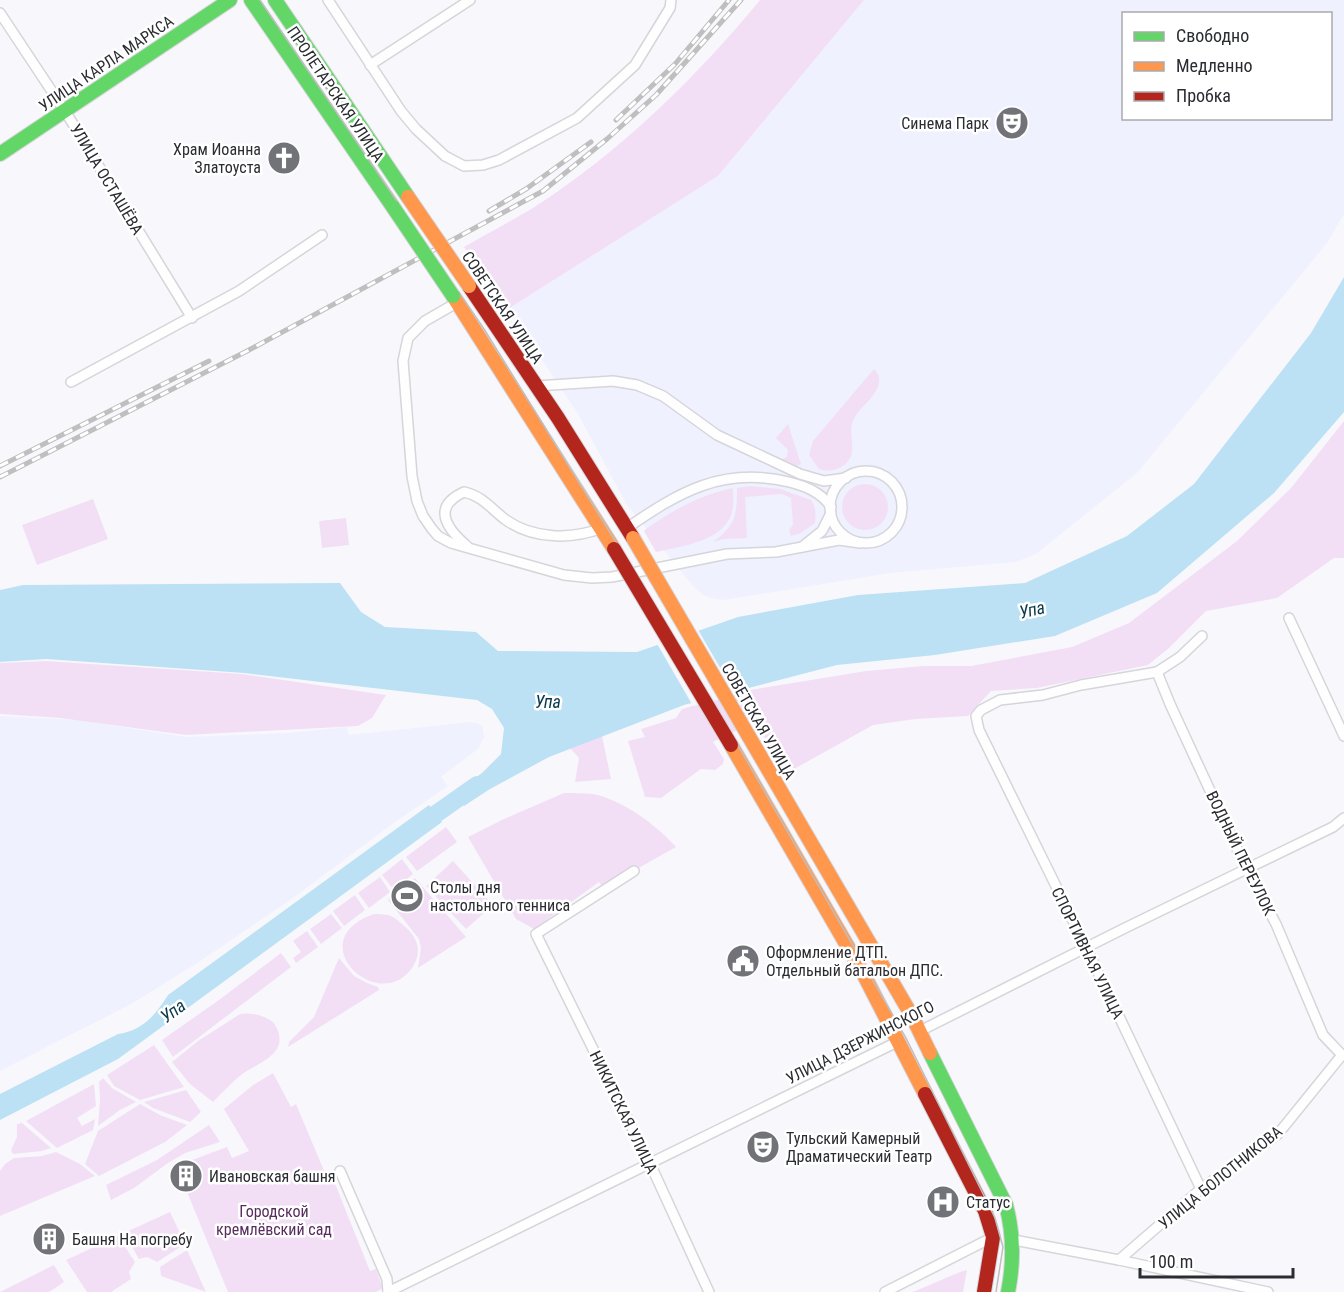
<svg xmlns="http://www.w3.org/2000/svg" width="1344" height="1292" font-family="'Roboto Condensed',sans-serif">
<style>
.built{fill:#eff1fe;fill-rule:evenodd}
.green{fill:#f2dff6}
.water{fill:#bce1f4}
.pier{fill:#f8f8fc}
.lines{fill:none;stroke-linecap:round;stroke-linejoin:round}
.river{stroke:#bce1f4;stroke-width:18}
.street-casing{stroke:#d5d5da;stroke-width:12}
.fast-casing{stroke:#d5d5da;stroke-width:16}
.slow-casing{stroke:#d5d5da;stroke-width:16}
.jam-casing{stroke:#d5d5da;stroke-width:16}
.street{stroke:#fefeff;stroke-width:9}
.fast{stroke:#63d668;stroke-width:14}
.slow{stroke:#ff974d;stroke-width:14}
.jam{stroke:#b3261e;stroke-width:14}
.tram{stroke:#bfbfc0;stroke-width:1.5}
.rail-casing{stroke:#bfbfc0;stroke-width:5}
.rail{stroke:#fff;stroke-width:3;stroke-dasharray:9;stroke-linecap:butt}
.fast-bridge-casing{stroke:#d5d5da;stroke-width:16;stroke-linecap:butt}
.slow-bridge-casing{stroke:#d5d5da;stroke-width:16;stroke-linecap:butt}
.jam-bridge-casing{stroke:#d5d5da;stroke-width:16;stroke-linecap:butt}
.fast-bridge{stroke:#63d668;stroke-width:14}
.slow-bridge{stroke:#ff974d;stroke-width:14}
.jam-bridge{stroke:#b3261e;stroke-width:14}
.labels{text-anchor:middle;stroke-width:5;stroke-linejoin:round;paint-order:stroke}
.street-label{font-size:16px;fill:#2a2c32;stroke:#fff}
.poi-label{font-size:16px;fill:#2a2c32;stroke:#fff;text-anchor:start}
.park-label{font-size:16px;fill:#582c5e;stroke:#fff}
.water-label{font-size:18px;font-style:italic;fill:#0a394b;stroke:#fff}
</style>
<rect width="100%" height="100%" fill="#f8f8fc"/>
<g class="built">
<path d="M864,0H1344V214L1328,242L1137,473L1036,554L1016,562L890,573L725,600L714,599L703,595L693,586L627,505L578,414L508,309L718,176ZM1124,14H1330V118H1124Z"/>
<polygon points="0,716 78,720 186,737 288,733 347,727 349,735 470,722 477,723 482,726 484,737 478,749 441,777 448,786 395,822 293,898 205,958 133,1003 0,1071"/>
</g>
<g class="green">
<path d="M760,0H864L718,176L508,309L464,247C493,230 524,215 551,196C630,142 699,74 760,0Z"/>
<path d="M874,369C890,386 865,402 856,415C847,428 854,439 852,452C850,467 831,474 819,469L809,455L813,441Z"/>
<polygon points="1344,421 1344,558 1334,558 1277,598 1206,611 1169,648 1148,665 1037,688 991,691 968,716 916,719 873,725 787,773 754,722 713,742 724,759 723,764 715,770 701,769 661,798 645,797 628,741 645,737 641,729 676,718 682,709 738,692 866,671 923,666 971,666 1072,647 1129,623 1237,541 1291,488"/>
<polygon points="788,424 801,464 797,466 781,460 787,457 788,450 776,438"/>
<circle cx="865" cy="507" r="23"/>
<path d="M750,486L780,489L811,500C816,506 816,516 815,523L801,533L791,536L789,530L793,525L791,498L782,494L745,497L747,538L724,539L713,542C736,525 737,514 737,488Z"/>
<path d="M733,488C733,494 734,501 733,507C729,541 682,546 656,552L644,531L646,529C673,510 700,495 733,488Z"/>
<polygon points="93,499 108,539 37,565 22,525"/>
<polygon points="346,518 349,545 322,548 319,521"/>
<polygon points="46,661 242,674 386,695 372,718 358,726 186,735 60,718 0,714 0,663"/>
<polygon points="602,736 611,779 575,782 579,758 569,747"/>
<path d="M564,793C573,793 583,793 593,794C621,799 658,826 676,847L603,888L599,882L534,929L516,919L468,837L506,818Z"/>
<polygon points="446,827 457,842 417,871 406,857"/>
<polygon points="402,859 413,874 394,890 382,875"/>
<polygon points="453,861 493,905 466,929 426,886"/>
<polygon points="380,877 390,892 369,908 358,893"/>
<polygon points="415,878 466,937 418,968 421,948 419,939 388,900"/>
<polygon points="355,895 365,910 344,926 333,911"/>
<polygon points="331,914 342,928 321,944 310,929"/>
<path d="M374,914C378,914 384,914 388,915C393,916 399,921 403,925C418,937 423,952 412,968C378,1016 299,940 374,914Z"/>
<polygon points="307,931 318,947 296,963 293,958 301,952 293,941"/>
<polygon points="281,953 291,967 173,1057 162,1040 219,1000"/>
<polygon points="339,958 354,976 367,983 378,987 379,990 288,1047 289,1042 314,1017"/>
<path d="M240,1014C252,1012 264,1015 274,1023C293,1053 259,1062 241,1075C231,1083 222,1093 213,1102L190,1084L172,1062L198,1041Z"/>
<polygon points="154,1045 184,1087 140,1100 114,1086 107,1075"/>
<path d="M273,1073L291,1107L296,1104L325,1173L330,1171L370,1271L376,1269L383,1288L376,1292H228L185,1187L194,1184C199,1178 198,1172 192,1167L183,1166L184,1163L227,1147L232,1158L249,1151L224,1109L253,1085Z"/>
<polygon points="103,1078 112,1088 136,1102 120,1110 98,1126 100,1100 99,1082"/>
<polygon points="94,1084 96,1106 77,1118 82,1126 95,1119 93,1130 57,1148 26,1121"/>
<polygon points="186,1090 201,1112 190,1122 153,1108 144,1102"/>
<polygon points="140,1104 160,1115 187,1125 165,1142 99,1176 85,1164 98,1131"/>
<polygon points="22,1123 51,1148 42,1151 13,1154 11,1150 17,1137 17,1124"/>
<polygon points="209,1125 220,1142 185,1153 168,1163 134,1188 111,1200 106,1185 157,1160"/>
<polygon points="56,1152 80,1164 95,1176 0,1216 0,1171 5,1164 14,1158 42,1156"/>
<polygon points="170,1212 185,1244 157,1262 147,1257 139,1259 124,1233"/>
<polygon points="118,1236 135,1262 129,1272 131,1279 111,1292 87,1292 66,1260"/>
<polygon points="187,1250 206,1292 161,1276 160,1267"/>
<polygon points="54,1265 64,1282 49,1292 0,1292"/>
<polygon points="967,1270 963,1292 913,1292 960,1272"/>
</g>
<g class="water">
<polygon points="1344,277 1344,412 1274,493 1157,593 1055,636 935,655 837,665 684,705 549,757 490,789 464,806 454,793 482,773 501,754 504,728 492,709 477,700 244,673 46,659 0,662 0,590 23,585 340,583 361,612 385,627 476,632 498,651 637,652 738,617 858,595 1025,583 1127,536 1194,484 1311,333"/>
<path d="M429,805L442,822L118,1059L0,1120V1094L118,1034C144,1030 155,1015 168,995Z"/>
</g>
<polygon class="pier" points="697,628 736,695 693,706 656,642"/>
<g class="lines">
<polyline class="river" points="416,828 477,785"/>
<defs>
<g id="street">
<polyline points="328,0 401,111 416,129 445,156 464,166 483,165 499,160 577,118 635,65 670,8 671,0"/>
<polyline points="0,13 65,111 192,318"/>
<polyline points="370,65 470,0"/>
<polyline points="458,302 425,321 408,338 403,361 412,476 417,501 423,516 432,529 438,536 451,543 564,575 592,578 612,577 727,554 776,552 839,540 860,543"/>
<polyline points="71,382 239,291 322,235"/>
<polyline points="536,386 613,381 637,385 663,396 717,435 800,474 824,481 846,478"/>
<circle cx="866" cy="507" r="36"/>
<path d="M627,528C679,492 723,466 789,482C805,486 821,492 831,507"/>
<path d="M467,546C447,529 431,507 464,492C483,496 491,509 506,520C533,539 571,540 602,528"/>
<polyline points="802,547 822,531 831,513"/>
<polyline points="1289,618 1344,736"/>
<polyline points="634,871 536,934 653,1170 709,1292"/>
<polyline points="920,1031 1125,928 1333,827 1344,818"/>
<polyline points="340,1171 387,1279 388,1292"/>
<polyline points="1201,1189 1087,949 979,730 976,716 981,710 1000,700 1043,695 1081,685 1157,672 1180,657 1202,636"/>
<polyline points="1014,1240 1119,1260 1268,1292"/>
<polyline points="1119,1260 1201,1189 1278,1134 1342,1055 1323,1035 1276,924 1243,862 1170,704 1157,672"/>
<polyline points="388,1292 899,1041"/>
<polyline points="885,1292 993,1237"/>
</g>
<g id="fast">
<polyline points="251,0 393,207"/>
<polyline points="275,0 408,197"/>
<polyline points="0,154 230,0"/>
<path d="M930,1053L1006,1205C1014,1235 1014,1262 1008,1292"/>
</g>
<g id="slow">
<polyline points="453,296 614,549"/>
<polyline points="748,735 912,1016 930,1053"/>
<polyline points="731,745 863,973 925,1094"/>
</g>
<g id="jam">
<polyline points="469,286 558,418 633,538"/>
<polyline points="925,1094 985,1211 993,1237 984,1292"/>
</g>
</defs>
<use href="#street" class="street-casing"/>
<use href="#fast" class="fast-casing"/>
<use href="#slow" class="slow-casing"/>
<use href="#jam" class="jam-casing"/>
<use href="#street" class="street"/>
<use href="#fast" class="fast"/>
<use href="#slow" class="slow"/>
<use href="#jam" class="jam"/>
<polyline class="tram" points="260,0 484,329 619,547 736,742 906,1038 995,1218 1003,1247 996,1292"/>
<defs>
<g id="rail">
<polyline points="616,120 675,64 729,0"/>
<polyline points="489,211 526,189 591,142"/>
<polyline points="0,466 209,361"/>
<polyline points="0,477 249,350 543,191 607,139 656,95 741,0"/>
</g>
</defs>
<use href="#rail" class="rail-casing"/>
<use href="#rail" class="rail"/>
<defs>
<polyline id="fast-bridge" points="393,207 453,296"/>
<g id="slow-bridge">
<polyline points="408,197 469,286"/>
<polyline points="633,538 748,735"/>
</g>
<polyline id="jam-bridge" points="614,549 731,745"/>
</defs>
<use href="#fast-bridge" class="fast-bridge-casing"/>
<use href="#slow-bridge" class="slow-bridge-casing"/>
<use href="#jam-bridge" class="jam-bridge-casing"/>
<use href="#fast-bridge" class="fast-bridge"/>
<use href="#slow-bridge" class="slow-bridge"/>
<use href="#jam-bridge" class="jam-bridge"/>
</g>
<defs>
<symbol id="theatre-disc" viewBox="-11 -11 22 22"><circle r="9.5" fill="#727379" stroke="#fff"/><path d="M-5-5.5Q0-4 5-5.5V0Q5 5 0 6Q-5 5-5 0ZM-3.3-2.5H-1v1.5H-3.3ZM1-2.5H3.3v1.5H1ZM-2.8 1Q0 5.5 2.8 1Z" fill="#fff"/></symbol>
<symbol id="church-disc" viewBox="-11 -11 22 22"><circle r="9.5" fill="#727379" stroke="#fff"/><path d="M-1.2-6h2.4v3.5h3.3v2.4h-3.3V6h-2.4V-.1h-3.3v-2.4h3.3Z" fill="#fff"/></symbol>
<symbol id="stadium-disc" viewBox="-11 -11 22 22"><circle r="9.5" fill="#727379" stroke="#fff"/><path d="M0-5a6.5 5 0 1 0 0 10a6.5 5 0 1 0 0-10ZM-3.5-1.8h7v3.6h-7Z" fill="#fff"/></symbol>
<symbol id="civic-disc" viewBox="-11 -11 22 22"><circle r="9.5" fill="#727379" stroke="#fff"/><path d="M-.6-6.5H3V-4.5H.6V-3L4-1V1h2V6H-6V1h2V-1L-.6-3ZM-1.2 2.5V6h2.4V2.5Z" fill="#fff"/></symbol>
<symbol id="building-disc" viewBox="-11 -11 22 22"><circle r="9.5" fill="#727379" stroke="#fff"/><path d="M-4-6H4V6H1V3H-1V6H-4ZM-2.5-4.3h1.7v1.8h-1.7ZM.8-4.3h1.7v1.8H.8ZM-2.5-1h1.7V.8h-1.7ZM.8-1h1.7V.8H.8Z" fill="#fff"/></symbol>
<symbol id="hospital-disc" viewBox="-11 -11 22 22"><circle r="9.5" fill="#727379" stroke="#fff"/><path d="M-5-5h3v3.5h4V-5h3V5h-3V1.5h-4V5h-3Z" fill="#fff"/></symbol>
</defs>
<g fill-rule="evenodd">
<use href="#theatre-disc" x="993" y="104" width="38" height="38"/>
<use href="#church-disc" x="265" y="139" width="38" height="38"/>
<use href="#stadium-disc" x="388" y="877" width="38" height="38"/>
<use href="#civic-disc" x="724" y="942" width="38" height="38"/>
<use href="#theatre-disc" x="744" y="1128" width="38" height="38"/>
<use href="#building-disc" x="167" y="1157" width="38" height="38"/>
<use href="#hospital-disc" x="924" y="1183" width="38" height="38"/>
<use href="#building-disc" x="30" y="1220" width="38" height="38"/>
</g>
<g class="labels">
<g class="street-label">
<text transform="translate(106 63) rotate(-34)" y="6">УЛИЦА КАРЛА МАРКСА</text>
<text transform="translate(336 94) rotate(56)" y="6">ПРОЛЕТАРСКАЯ УЛИЦА</text>
<text transform="translate(107 179) rotate(59)" y="6">УЛИЦА ОСТАШЁВА</text>
<text transform="translate(503 307) rotate(56)" y="6">СОВЕТСКАЯ УЛИЦА</text>
<text transform="translate(759 721) rotate(60)" y="6">СОВЕТСКАЯ УЛИЦА</text>
<text transform="translate(1241 853) rotate(64)" y="6">ВОДНЫЙ ПЕРЕУЛОК</text>
<text transform="translate(1088 953) rotate(64)" y="6">СПОРТИВНАЯ УЛИЦА</text>
<text transform="translate(860 1042) rotate(-27)" y="6">УЛИЦА ДЗЕРЖИНСКОГО</text>
<text transform="translate(624 1112) rotate(64)" y="6">НИКИТСКАЯ УЛИЦА</text>
<text transform="translate(1220 1177) rotate(-39)" y="6">УЛИЦА БОЛОТНИКОВА</text>
</g>
<g class="poi-label">
<text x="989" y="129" text-anchor="end">Синема Парк</text>
<text x="261" y="155" text-anchor="end">Храм Иоанна<tspan x="261" dy="18">Златоуста</tspan></text>
<text x="430" y="893">Cтолы дня<tspan x="430" dy="18">настольного тенниса</tspan></text>
<text x="766" y="958">Оформление ДТП.<tspan x="766" dy="18">Отдельный батальон ДПС.</tspan></text>
<text x="786" y="1144">Тульский Камерный<tspan x="786" dy="18">Драматический Театр</tspan></text>
<text x="209" y="1182">Ивановская башня</text>
<text x="966" y="1208">Статус</text>
<text x="72" y="1245">Башня На погребу</text>
</g>
<g class="park-label">
<text x="274" y="1217">Городской<tspan x="274" dy="18">кремлёвский сад</tspan></text>
</g>
<g class="water-label">
<text transform="translate(1032 610) rotate(-13)" y="6">Упа</text>
<text x="548" y="708">Упа</text>
<text transform="translate(173 1011) rotate(-36)" y="6">Упа</text>
</g>
</g>
<rect x="1122" y="12" width="210" height="108" fill="#ffffff" stroke="#aaabad" stroke-width="1.5"/>
<rect x="1134" y="32" width="30" height="9" fill="#63d668" stroke="#aaabad" stroke-width="1.5"/>
<text x="1176" y="42" font-size="18" fill="#2a2c32">Свободно</text>
<rect x="1134" y="62" width="30" height="9" fill="#ff974d" stroke="#aaabad" stroke-width="1.5"/>
<text x="1176" y="72" font-size="18" fill="#2a2c32">Медленно</text>
<rect x="1134" y="92" width="30" height="9" fill="#b3261e" stroke="#aaabad" stroke-width="1.5"/>
<text x="1176" y="102" font-size="18" fill="#2a2c32">Пробка</text>
<path d="M1140 1268v9h153v-9" fill="none" stroke="#2a2c32" stroke-width="3"/>
<text x="1149" y="1268" font-size="18" fill="#2a2c32" stroke="#ffffff" stroke-width="4.5" paint-order="stroke">100 m</text>
</svg>
